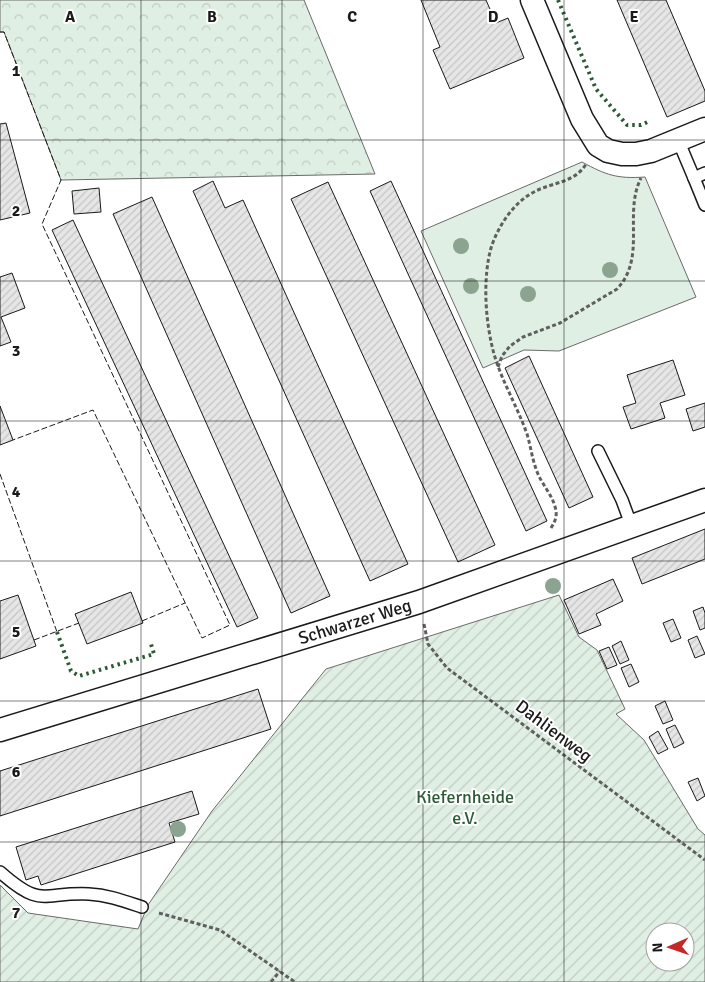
<svg xmlns="http://www.w3.org/2000/svg" width="705" height="982" font-family="Signika,sans-serif">
<style>
.grass{fill:#e0efe3;stroke:#6a6a6a}
.forest{fill:url(#forest-crowns);stroke:#6a6a6a}
.garden{fill:url(#garden-furrows);stroke:#6a6a6a;fill-rule:evenodd}
.building{fill:url(#building-hatch);stroke:#1a1a1a}
.lines{fill:none;stroke-linecap:round;stroke-linejoin:round}
.service-casing{stroke:#1a1a1a;stroke-width:14}
.minor-casing{stroke:#1a1a1a;stroke-width:25}
.path{stroke:#5f5f5f;stroke-width:3;stroke-dasharray:4 2.5;stroke-linecap:butt}
.service{stroke:#fff;stroke-width:11}
.minor{stroke:#fff;stroke-width:22}
.hedge{stroke:#2b5a34;stroke-width:4;stroke-dasharray:2.5 4;stroke-linecap:butt}
.fence{stroke:#1a1a1a;stroke-width:1;stroke-dasharray:6 2.5;stroke-linecap:butt}
.tree{fill:#8aa48f}
.grid{fill:none;stroke:#1a1a1a;stroke-width:1;stroke-opacity:0.55}
.labels{text-anchor:middle;stroke-width:4;stroke-linejoin:round;paint-order:stroke}
.street-label{font-size:18px;fill:#1a1a1a;stroke:#fff}
.park-label{font-size:18px;fill:#2b5a34;stroke:#fff}
.grid-label{font-size:16px;text-anchor:middle;font-weight:bold;fill:#1a1a1a;stroke:#fff;stroke-width:4;stroke-linejoin:round;paint-order:stroke}
</style>
<defs>
<pattern id="forest-crowns" width="20" height="18" patternUnits="userSpaceOnUse" patternTransform="scale(1.25)"><rect width="20" height="18" fill="#e0efe3"/><path d="M2 6a3 3 0 1 1 6 0M12 15a3 3 0 1 1 6 0" fill="none" stroke="#c0ccc2"/></pattern>
<pattern id="garden-furrows" width="10" height="10" patternUnits="userSpaceOnUse" patternTransform="scale(1.25)"><rect width="10" height="10" fill="#e0efe3"/><path d="M-1 1l2-2M0 10L10 0M9 11l2-2" fill="none" stroke="#c0ccc2"/></pattern>
<pattern id="building-hatch" width="6" height="6" patternUnits="userSpaceOnUse" patternTransform="scale(1.25)"><rect width="6" height="6" fill="#e6e6e6"/><path d="M-1 1l2-2M0 6l6-6M5 7l2-2" fill="none" stroke="#c5c5c5"/></pattern>
</defs>
<rect width="100%" height="100%" fill="#fff"/>
<path class="grass" d="M582,162C606,175 617,179 645,177L696,297L559,351L524,350L483,368L421,231Z"/>
<polygon class="forest" points="0,0 304,0 375,174 61,180 4,32 0,32"/>
<path class="garden" d="M559,595L579,637L597,650L625,709L616,714L644,740L698,829L705,835V982H0V885L28,913L138,929L148,905L212,811L326,669ZM655,932H685V962H655Z"/>
<g class="building">
<polygon points="421,0 486,0 496,23 508,18 524,58 450,89 433,50 440,47"/>
<polygon points="617,0 666,0 705,91 705,101 667,117"/>
<polygon points="6,123 30,213 0,220 0,124"/>
<polygon points="213,181 225,208 243,200 408,564 370,581 193,191"/>
<polygon points="391,181 547,521 526,531 370,191"/>
<polygon points="328,182 495,545 458,562 291,199"/>
<polygon points="99,188 101,212 74,214 72,191"/>
<polygon points="152,197 330,596 291,613 113,214"/>
<polygon points="73,220 258,618 237,627 52,230"/>
<polygon points="12,273 25,308 1,317 11,342 0,346 0,277"/>
<polygon points="529,356 593,497 569,508 505,368"/>
<polygon points="673,360 685,395 660,403 665,418 631,429 623,407 636,403 627,375"/>
<polygon points="705,403 705,427 693,431 686,409"/>
<polygon points="0,406 13,440 0,445"/>
<polygon points="705,529 705,559 642,584 632,558"/>
<polygon points="613,579 623,601 596,614 601,625 579,634 564,600"/>
<polygon points="131,592 143,623 87,644 75,614"/>
<polygon points="18,595 36,646 0,659 0,601"/>
<polygon points="703,607 705,613 705,628 700,630 693,611"/>
<polygon points="673,619 681,638 671,642 663,623"/>
<polygon points="697,636 705,654 695,658 688,640"/>
<polygon points="621,641 629,660 620,664 612,646"/>
<polygon points="609,647 617,665 607,669 599,651"/>
<polygon points="631,664 639,682 629,687 621,668"/>
<polygon points="258,689 271,729 0,816 0,771"/>
<polygon points="665,701 673,720 663,724 655,706"/>
<polygon points="675,725 684,743 674,748 666,729"/>
<polygon points="658,731 668,749 658,754 649,737"/>
<polygon points="698,778 705,796 697,801 688,782"/>
<polygon points="192,791 199,814 169,823 175,842 41,885 38,876 26,880 16,847"/>
</g>
<g class="lines">
<defs>
<g id="service">
<polyline points="678,140 694,178 705,173"/>
<polyline points="694,178 705,205"/>
<polyline points="598,451 622,500 632,527"/>
<path d="M0,872C42,909 41,892 89,894C108,895 124,901 142,907"/>
</g>
<g id="minor">
<polyline points="532,0 582,119 598,145 608,151 622,154 636,154 651,151 705,129"/>
<path id="s1" d="M0,730L419,602L705,500"/>
</g>
</defs>
<use href="#service" class="service-casing"/>
<use href="#minor" class="minor-casing"/>
<g class="path">
<path d="M498,367L502,356L510,346L523,337L560,323L617,289C647,257 623,214 641,178"/>
<path d="M551,528C554,523 557,518 556,511C554,497 543,486 538,474C532,460 531,447 527,434C516,403 499,377 492,346C485,316 483,277 491,248C498,226 514,202 534,192C552,182 575,183 586,164"/>
<polyline points="424,624 428,644 447,668 705,860"/>
<polyline points="159,913 220,930 295,982"/>
<polyline points="271,982 280,971"/>
</g>
<use href="#service" class="service"/>
<use href="#minor" class="minor"/>
<g class="hedge">
<polyline points="558,0 596,89 627,125 641,125 650,121"/>
<polyline points="57,632 71,671 79,676 154,654 151,644"/>
</g>
<g class="fence">
<polyline points="0,32 4,32 61,180 42,224 230,625 202,638 93,410 13,440"/>
<polyline points="0,474 57,632"/>
<polyline points="142,621 185,603"/>
<polyline points="34,640 79,623"/>
</g>
</g>
<g class="tree">
<circle cx="461" cy="246" r="8"/>
<circle cx="610" cy="270" r="8"/>
<circle cx="471" cy="286" r="8"/>
<circle cx="528" cy="294" r="8"/>
<circle cx="553" cy="586" r="8"/>
<circle cx="178" cy="829" r="8"/>
</g>
<path class="grid" d="M141,0V982M282,0V982M423,0V982M564,0V982M0,140H705M0,281H705M0,421H705M0,561H705M0,701H705M0,842H705"/>
<g class="labels">
<g class="street-label">
<text dy="6" stroke="none"><textPath href="#s1" startOffset="371">Schwarzer Weg</textPath></text>
<text transform="translate(554 731) rotate(37)" y="6">Dahlienweg</text>
</g>
<g class="park-label">
<text x="465" y="803">Kiefernheide<tspan x="465" dy="21">e.V.</tspan></text>
</g>
</g>
<g class="grid-label">
<text x="70" y="22">A</text>
<text x="212" y="22">B</text>
<text x="352" y="22">C</text>
<text x="493" y="22">D</text>
<text x="634" y="22">E</text>
<text x="16" y="76">1</text>
<text x="16" y="216">2</text>
<text x="16" y="356">3</text>
<text x="16" y="497">4</text>
<text x="16" y="637">5</text>
<text x="16" y="777">6</text>
<text x="16" y="918">7</text>
</g>
<g transform="translate(670 947) rotate(268)"><circle r="24" fill="#ffffff" stroke="#a3a3a3"/>
<path d="M0-4L9 19L0 12L-9 19Z" fill="#c62828"/>
<text y="-8" font-size="14" font-weight="bold" text-anchor="middle" fill="#1a1a1a">N</text>
</g>
</svg>
